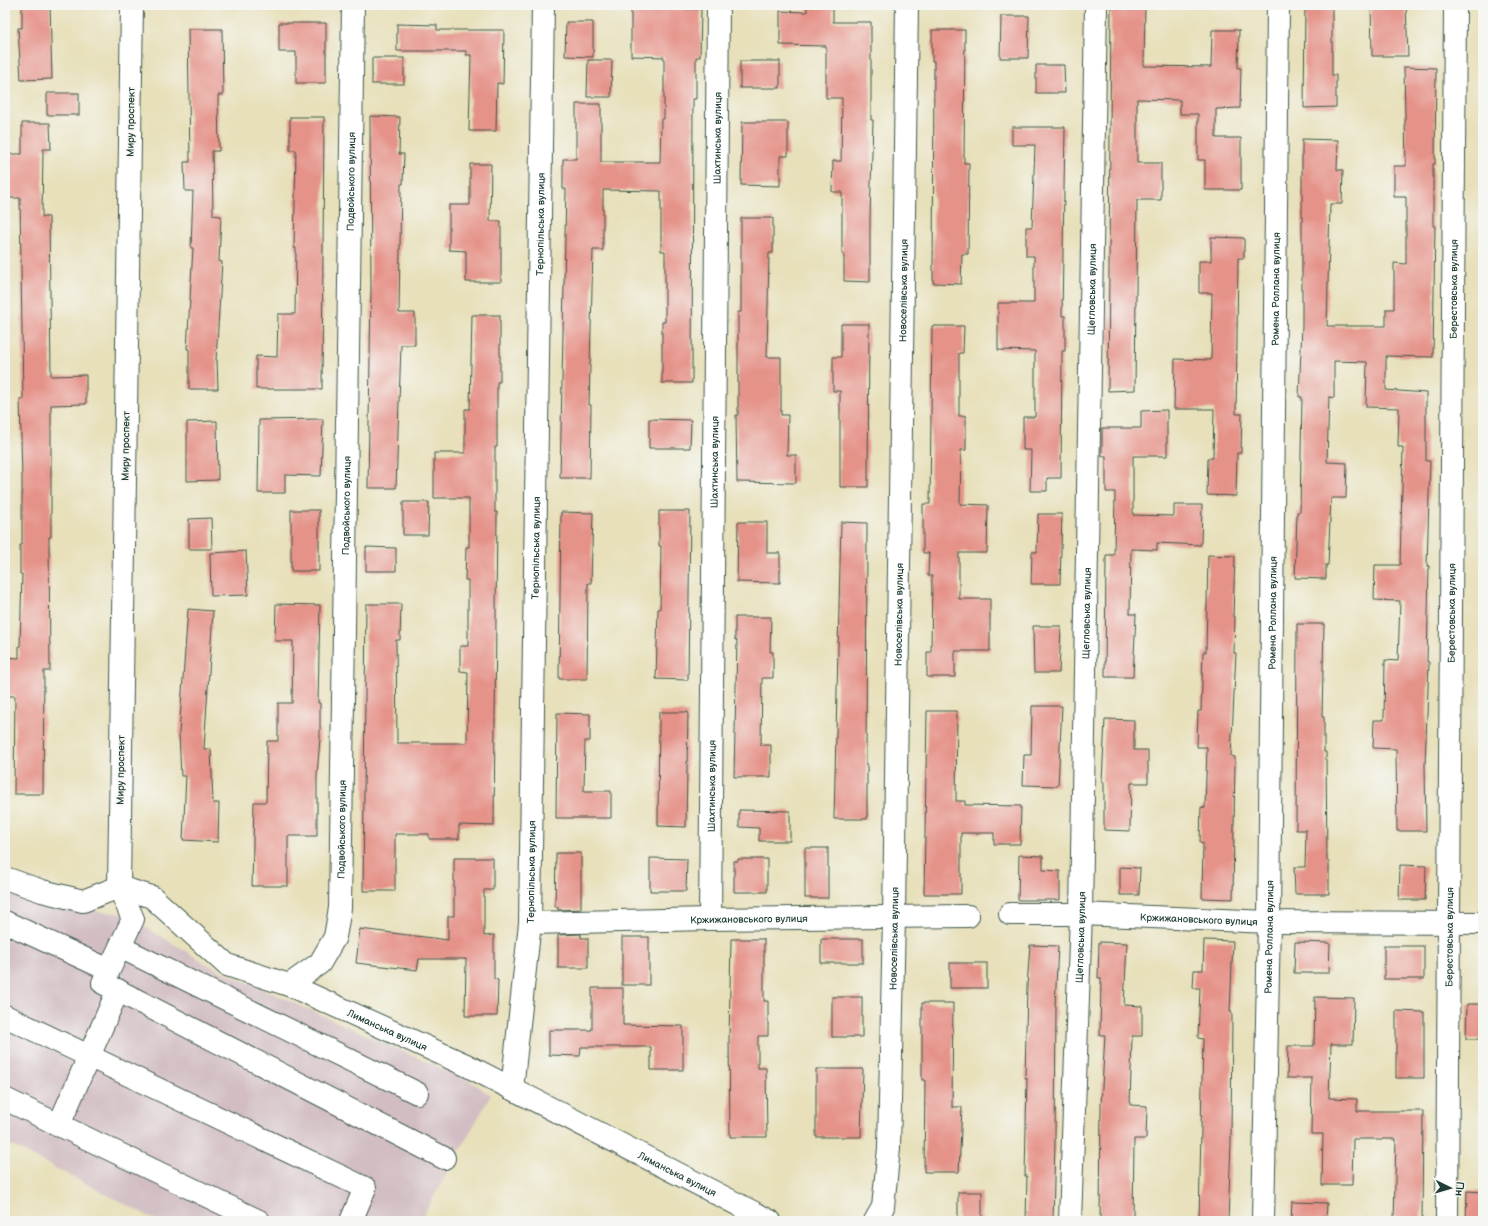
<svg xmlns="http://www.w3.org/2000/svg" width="1488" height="1226" font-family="'Balsamiq Sans',sans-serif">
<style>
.industrial{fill:#d2bec2}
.building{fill:#e59288}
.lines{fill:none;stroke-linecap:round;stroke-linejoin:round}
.minor-casing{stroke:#3d5548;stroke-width:24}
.minor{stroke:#fff;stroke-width:22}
.labels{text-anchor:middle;stroke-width:3;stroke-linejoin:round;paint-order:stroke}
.street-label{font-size:10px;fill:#1f3d34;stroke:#f6f6f2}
</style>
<rect width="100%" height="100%" fill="#f6f6f2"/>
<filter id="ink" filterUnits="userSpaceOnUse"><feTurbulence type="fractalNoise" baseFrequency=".025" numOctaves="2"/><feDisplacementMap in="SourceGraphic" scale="8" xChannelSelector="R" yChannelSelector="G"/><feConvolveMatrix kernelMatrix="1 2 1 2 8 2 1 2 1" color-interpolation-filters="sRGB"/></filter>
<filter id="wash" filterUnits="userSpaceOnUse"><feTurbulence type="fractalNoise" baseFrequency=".012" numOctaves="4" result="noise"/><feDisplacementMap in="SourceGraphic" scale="16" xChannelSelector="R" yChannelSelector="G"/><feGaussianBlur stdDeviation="0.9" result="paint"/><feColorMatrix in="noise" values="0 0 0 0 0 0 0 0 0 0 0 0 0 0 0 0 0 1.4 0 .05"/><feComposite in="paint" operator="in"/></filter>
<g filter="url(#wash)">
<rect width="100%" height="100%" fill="#e7e0ba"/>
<polygon class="industrial" points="5,886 43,906 123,914 209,965 468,1080 491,1095 420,1221 158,1221 5,1142"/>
<g id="blocks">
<g class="building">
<polygon points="22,5 50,5 52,79 21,80 18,28 22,28"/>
<polygon points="807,5 833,5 833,22 871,22 871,120 873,120 870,217 870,282 844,281 844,254 842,254 842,192 832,192 833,161 841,161 842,98 826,98 826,46 780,45 780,11 807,12"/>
<polygon points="1111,5 1145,5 1144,66 1211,67 1212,30 1239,30 1238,68 1241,68 1240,108 1216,109 1216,138 1241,138 1241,190 1205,190 1205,160 1198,160 1198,114 1180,114 1180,100 1137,99 1137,163 1161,163 1161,200 1137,200 1135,390 1108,391"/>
<polygon points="1305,5 1332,5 1332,75 1336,75 1336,107 1304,108"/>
<polygon points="1371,5 1406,5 1408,56 1372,56"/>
<polygon points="631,9 701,9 700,57 696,57 696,99 693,99 692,383 662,383 662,322 665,322 665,251 661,251 661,191 603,190 603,250 593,250 589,405 591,405 590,478 560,478 566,189 563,189 563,159 576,159 576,104 601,104 601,162 660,162 661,119 664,119 664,57 631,56"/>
<polygon points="1001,16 1029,16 1028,58 1000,58"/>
<polygon points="566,22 593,22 593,57 565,56"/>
<polygon points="279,23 326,23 326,83 296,83 296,52 279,52"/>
<polygon points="397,24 437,25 437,30 504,30 503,84 497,83 496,131 469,131 471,55 466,55 466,51 397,51"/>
<polygon points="188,29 222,29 223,95 218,95 219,151 212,151 213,215 221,216 219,261 222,262 216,360 217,360 218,389 189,389 189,349 187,349 193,248 191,248 193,191 185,191 184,162 190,162"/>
<polygon points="932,30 965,30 964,163 969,163 968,254 962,254 961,284 933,283 934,61 932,61"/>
<rect x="372" y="58" width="32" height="26"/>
<polygon points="588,60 612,60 611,97 587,97"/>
<rect x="740" y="61" width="40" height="27"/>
<polygon points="1036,65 1064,65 1065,93 1036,93"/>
<polygon points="1404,67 1436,68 1435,164 1433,164 1433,226 1435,226 1433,357 1386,356 1386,390 1426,393 1426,461 1430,461 1427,566 1429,566 1427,662 1429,662 1425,765 1426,831 1397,831 1396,749 1373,748 1374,720 1384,720 1385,660 1398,661 1400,601 1374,600 1375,565 1400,565 1403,447 1398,447 1399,408 1366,407 1367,362 1334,361 1334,398 1329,397 1327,462 1347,463 1346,498 1331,498 1328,565 1326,565 1326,579 1295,578 1297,512 1300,512 1302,397 1299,397 1302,326 1302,139 1338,140 1337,170 1343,170 1342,204 1330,204 1327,326 1386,326 1386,309 1394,309 1394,263 1406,264 1406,197 1394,197 1394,166 1406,166"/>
<rect x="47" y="93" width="32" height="22"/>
<polygon points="370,116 400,117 399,154 404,154 403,184 401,184 399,313 415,313 415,345 401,345 396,488 368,488 371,289"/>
<polygon points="290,117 324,117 322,389 256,389 256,356 277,357 278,314 295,314 296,248 294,248 296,150 290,150"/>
<polygon points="742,122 788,122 788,156 780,156 780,186 741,185"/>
<polygon points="22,123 50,123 51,149 43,149 42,217 49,217 51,376 86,375 86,404 51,405 51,537 49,537 50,671 44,671 43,794 14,794 15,696 5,696 5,657 19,658 19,646 20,646 22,574 20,574 20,545 22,545 22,478 20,399 23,399 20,198 5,198 5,154 22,154"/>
<polygon points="1012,127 1065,127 1062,316 1065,316 1065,351 1062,351 1061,478 1047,478 1047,491 1030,491 1031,450 1023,450 1023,417 1035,417 1035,351 998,350 998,303 1034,303 1034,256 1026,256 1026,227 1032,227 1035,145 1012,145"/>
<polygon points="470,164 491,164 490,221 501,221 501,282 466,282 466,251 449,250 449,205 470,205"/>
<polygon points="741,218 773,218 773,253 769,253 767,357 781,357 781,415 788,415 787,455 796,455 796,483 737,482 736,415 738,415 738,312 741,312"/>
<polygon points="1211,237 1244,238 1244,258 1238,258 1236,414 1242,414 1241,453 1237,453 1236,496 1207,495 1208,458 1213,458 1214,409 1174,409 1175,359 1211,360 1212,293 1199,293 1199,261 1211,261"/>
<polygon points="472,315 500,315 500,382 497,382 497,447 495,447 495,512 497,512 494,826 459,825 459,839 429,839 429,834 395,834 395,891 363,891 366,604 401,604 400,640 396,640 397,743 467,743 468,672 460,671 460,646 468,646 468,580 465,580 466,547 469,547 469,498 434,498 434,453 465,453 465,409 470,409"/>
<polygon points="841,324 869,324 868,487 840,487 840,391 833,391 833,357 841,357"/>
<polygon points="932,326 964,326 963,353 959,353 959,416 966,416 966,450 961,450 960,504 988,505 987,553 959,553 959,599 990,599 990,651 955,651 955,677 927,677 927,652 931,652 932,576 928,576 929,553 923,553 923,504 930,504"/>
<polygon points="1167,410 1167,456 1133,456 1133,515 1174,516 1174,505 1202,505 1201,545 1157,543 1157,550 1131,549 1130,614 1136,614 1133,677 1105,677 1106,555 1114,555 1115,492 1106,492 1106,456 1102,456 1102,428 1141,428 1141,411"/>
<polygon points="323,419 321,476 285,475 285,493 258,493 259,420"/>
<polygon points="649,419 691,420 690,448 649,448"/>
<polygon points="217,421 218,480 187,481 187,422"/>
<polygon points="403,502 429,502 428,535 403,535"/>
<rect x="291" y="510" width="28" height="61"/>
<polygon points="659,511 690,511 688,680 656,679 658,609 660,609 661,546 659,546"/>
<polygon points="561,512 593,513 591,583 588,583 587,679 559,679"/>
<polygon points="1038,514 1062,514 1060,584 1031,584 1032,552 1037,552"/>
<polygon points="211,518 212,549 189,549 189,519"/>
<polygon points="738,522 767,522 767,553 780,553 780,583 737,582"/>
<polygon points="841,522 867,523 866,765 867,765 867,819 834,819"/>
<polygon points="366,547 396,548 396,571 366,571"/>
<polygon points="246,551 248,595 211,596 210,553"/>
<polygon points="1208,555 1235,556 1233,617 1235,617 1234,653 1236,653 1231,756 1235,757 1233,899 1202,898 1203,843 1200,842 1201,807 1205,808 1207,747 1197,747 1198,711 1201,711 1203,652 1206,652"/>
<polygon points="276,604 320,605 318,703 320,703 320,738 317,775 317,836 288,836 288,886 252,886 254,802 266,802 267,741 278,741 278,703 292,703 293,641 275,641"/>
<polygon points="188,609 213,611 204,749 211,749 213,803 219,803 218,842 183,840 186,776 181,776 179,734"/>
<polygon points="735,617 771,617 770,652 773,652 773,678 762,678 761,745 771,745 771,777 734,777 737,640 735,640"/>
<polygon points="1297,624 1324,624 1322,717 1324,717 1324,752 1326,752 1327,861 1329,861 1329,894 1295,894 1294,867 1305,867 1306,830 1296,830"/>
<polygon points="1033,626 1061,626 1059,673 1034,673"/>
<polygon points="1032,706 1062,706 1058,786 1023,785 1024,755 1031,755"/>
<polygon points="927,711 957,711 956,801 965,801 965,805 1021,806 1020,844 994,844 994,833 961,833 961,894 924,894"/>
<polygon points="659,712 688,712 686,827 658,826"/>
<polygon points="557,713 590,714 590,741 585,741 584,791 611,791 611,818 556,818"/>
<polygon points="1105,719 1134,720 1134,750 1148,750 1148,783 1131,783 1130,831 1104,830 1104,782 1102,782"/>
<polygon points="739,810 790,811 790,841 759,841 759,828 739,827"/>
<rect x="805" y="848" width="23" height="50"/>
<polygon points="556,853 581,853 581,909 558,910 558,907 555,907"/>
<polygon points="1019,855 1043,856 1043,870 1060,871 1060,900 1018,900"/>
<polygon points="454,858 493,858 493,890 484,890 484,936 494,935 494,979 498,980 497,1016 465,1016 466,959 419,959 417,970 356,963 360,929 448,940 448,916 454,916"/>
<polygon points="650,858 687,859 686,891 650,891"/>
<polygon points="738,859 767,859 767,892 734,892 734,861 738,861"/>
<polygon points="1400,865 1426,866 1425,900 1399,900"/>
<polygon points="1120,867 1140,868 1139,895 1120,895"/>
<polygon points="581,934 581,938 588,938 588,968 558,968 558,935"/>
<rect x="622" y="937" width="27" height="48"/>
<polygon points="731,939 764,939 764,1001 768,1001 768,1036 758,1036 758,1068 766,1068 767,1137 730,1137 729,1038"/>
<rect x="821" y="939" width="42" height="24"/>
<polygon points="1204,940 1233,941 1230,1012 1232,1012 1231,1142 1228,1221 1199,1221 1203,1039 1198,1038 1200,988 1193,988 1194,970 1203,970"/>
<polygon points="1099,942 1127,943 1124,1005 1142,1006 1142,1036 1132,1036 1130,1105 1147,1106 1146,1139 1134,1139 1133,1221 1100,1221 1101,1105 1105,1035 1100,1035 1101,978 1098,978"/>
<polygon points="1295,942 1330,943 1329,973 1294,973"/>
<polygon points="1030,945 1058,946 1055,1006 1056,1006 1055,1141 1053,1221 1026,1221 1027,1176 1025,1176 1027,1078 1025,1078 1027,986"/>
<rect x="1384" y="946" width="40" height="33"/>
<rect x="950" y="963" width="37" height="25"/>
<polygon points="592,988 623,988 623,1025 683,1026 683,1070 651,1070 651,1047 581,1047 580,1056 549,1055 549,1030 592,1030"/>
<rect x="832" y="997" width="30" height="40"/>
<polygon points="1315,997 1354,998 1353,1044 1331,1044 1329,1098 1357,1099 1357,1111 1423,1111 1422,1221 1394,1221 1396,1139 1353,1139 1352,1185 1322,1185 1323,1134 1311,1134 1312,1078 1287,1078 1288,1046 1314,1046"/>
<polygon points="922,1003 953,1003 952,1107 962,1107 959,1172 924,1172 925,1080 922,1080"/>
<polygon points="1467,1004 1483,1004 1483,1039 1466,1039"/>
<polygon points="1396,1011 1424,1012 1424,1078 1396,1078"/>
<polygon points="816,1069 863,1069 861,1137 816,1137"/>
<polygon points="1467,1191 1483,1192 1483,1221 1466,1221"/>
<rect x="958" y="1192" width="24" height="29"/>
<polygon points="1292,1202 1327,1203 1326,1221 1291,1221"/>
</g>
</g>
</g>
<g filter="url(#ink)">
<use href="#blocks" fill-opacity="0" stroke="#3d5548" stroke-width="1"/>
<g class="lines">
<defs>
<g id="minor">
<polyline points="132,5 119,887 133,919 103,983 444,1158"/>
<path id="s1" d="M5,878L42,891L83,901L119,887L152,897L227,965L289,985L466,1065L770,1221"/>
<path id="s2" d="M1010,914H1081L1269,922L1483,923"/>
<path id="s3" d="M710,919L718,5"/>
<polyline points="5,922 109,970"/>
<path id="s4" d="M530,923L710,919L968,916"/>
<polyline points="120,947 417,1093"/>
<path id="s5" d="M289,985L320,963L335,937L340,908L353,5"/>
<polyline points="5,1016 365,1188 351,1221"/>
<path id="s6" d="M512,1089L530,923L543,5"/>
<polyline points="5,1099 259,1221"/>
<polyline points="59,1125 118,990"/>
<path id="s7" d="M875,1221L883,1207L889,1148L894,917L907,5"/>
<path id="s8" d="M1070,1221L1081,914L1096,5"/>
<path id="s9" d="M1263,1221L1269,922L1278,5"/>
<path id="s10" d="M1447,1221L1455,5"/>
</g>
</defs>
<use href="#minor" class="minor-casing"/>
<use href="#minor" class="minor"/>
</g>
</g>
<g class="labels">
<g class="street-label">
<text transform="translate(130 122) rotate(-89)" y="4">Миру проспект</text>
<text dy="4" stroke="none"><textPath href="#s3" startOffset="781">Шахтинська вулиця</textPath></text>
<text dy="4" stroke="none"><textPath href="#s5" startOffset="824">Подвойського вулиця</textPath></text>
<text dy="4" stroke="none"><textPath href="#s6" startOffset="866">Тернопільська вулиця</textPath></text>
<text dy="4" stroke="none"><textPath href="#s8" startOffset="932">Щегловська вулиця</textPath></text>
<text dy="4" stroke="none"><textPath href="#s9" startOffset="932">Ромена Роллана вулиця</textPath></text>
<text dy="4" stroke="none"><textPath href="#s10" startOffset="932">Берестовська вулиця</textPath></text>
<text dy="4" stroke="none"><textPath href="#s7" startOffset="933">Новоселівська вулиця</textPath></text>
<text transform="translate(125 446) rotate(-89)" y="4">Миру проспект</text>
<text dy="4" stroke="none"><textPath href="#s3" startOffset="457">Шахтинська вулиця</textPath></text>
<text dy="4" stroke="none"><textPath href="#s5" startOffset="500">Подвойського вулиця</textPath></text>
<text dy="4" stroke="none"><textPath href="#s6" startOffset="542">Тернопільська вулиця</textPath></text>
<text dy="4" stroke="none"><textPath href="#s8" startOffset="608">Щегловська вулиця</textPath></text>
<text dy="4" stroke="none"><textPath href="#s9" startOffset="608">Ромена Роллана вулиця</textPath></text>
<text dy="4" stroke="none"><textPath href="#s10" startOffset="608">Берестовська вулиця</textPath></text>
<text dy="4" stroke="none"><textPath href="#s7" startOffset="609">Новоселівська вулиця</textPath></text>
<text transform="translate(120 770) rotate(-89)" y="4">Миру проспект</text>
<text dy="4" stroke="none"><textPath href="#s3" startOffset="133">Шахтинська вулиця</textPath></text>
<text dy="4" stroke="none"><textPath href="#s5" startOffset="176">Подвойського вулиця</textPath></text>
<text dy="4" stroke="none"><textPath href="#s6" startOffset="218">Тернопільська вулиця</textPath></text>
<text dy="4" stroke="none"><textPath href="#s4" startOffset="219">Кржижановського вулиця</textPath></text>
<text dy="4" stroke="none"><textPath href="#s2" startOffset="189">Кржижановського вулиця</textPath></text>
<text dy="4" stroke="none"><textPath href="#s8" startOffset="284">Щегловська вулиця</textPath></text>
<text dy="4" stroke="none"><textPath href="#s9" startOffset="284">Ромена Роллана вулиця</textPath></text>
<text dy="4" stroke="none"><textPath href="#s10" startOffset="284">Берестовська вулиця</textPath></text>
<text dy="4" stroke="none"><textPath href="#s7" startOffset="285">Новоселівська вулиця</textPath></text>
<text dy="4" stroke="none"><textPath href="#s1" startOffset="429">Лиманська вулиця</textPath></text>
<text dy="4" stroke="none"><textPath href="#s1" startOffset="753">Лиманська вулиця</textPath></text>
</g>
</g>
<rect width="1488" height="1226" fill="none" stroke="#f6f6f2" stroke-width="20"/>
<g transform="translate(1450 1188) rotate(95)" stroke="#f6f6f2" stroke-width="3" paint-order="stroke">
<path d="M0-3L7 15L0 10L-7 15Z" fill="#1f3d34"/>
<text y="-6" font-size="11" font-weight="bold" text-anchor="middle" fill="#1f3d34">Пн</text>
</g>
</svg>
